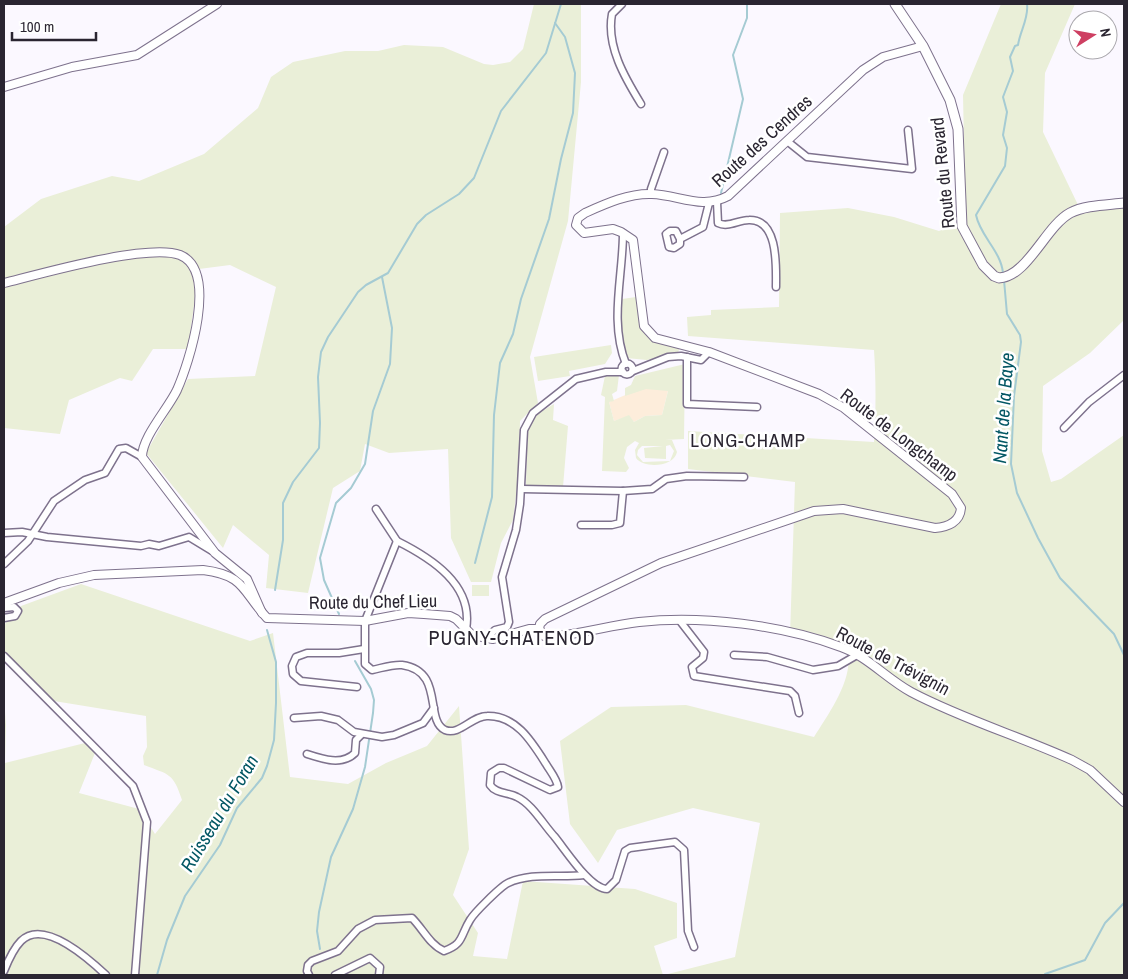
<svg xmlns="http://www.w3.org/2000/svg" width="1128" height="979" font-family="'Archivo Narrow',sans-serif">
<style>
.education{fill:#fdeddb}
.green{fill:#eaefd8;fill-rule:evenodd}
.lines{fill:none;stroke-linecap:round;stroke-linejoin:round}
.stream{stroke:#a5cbd3;stroke-width:2}
.minor-casing{stroke:#7e728d;stroke-width:9}
.tertiary-casing{stroke:#7e728d;stroke-width:10}
.secondary-casing{stroke:#7e728d;stroke-width:11}
.minor{stroke:#fff;stroke-width:6}
.tertiary{stroke:#fff;stroke-width:8}
.secondary{stroke:#fff;stroke-width:9}
.labels{text-anchor:middle;stroke-width:5;stroke-linejoin:round;paint-order:stroke}
.street-label{font-size:18px;fill:#2a2531;stroke:#fff}
.water-label{font-size:19px;font-style:italic;fill:#035764;stroke:#fff}
.neighbourhood-label{font-size:19px;letter-spacing:1px;fill:#2a2531;stroke:#fff}
.quarter-label{font-size:20px;letter-spacing:1px;fill:#2a2531;stroke:#fff}
</style>
<rect width="100%" height="100%" fill="#fbf8ff"/>
<polygon class="education" points="644,387 669,387 662,415 645,416 634,422 629,416 614,421 609,402"/>
<g class="green">
<polygon points="534,4 581,4 581,82 568,221 530,357 538,403 520,421 519,470 513,520 501,543 491,582 471,582 451,538 448,449 389,453 365,444 360,471 333,488 308,593 266,588 269,555 233,525 223,548 146,453 188,379 255,376 276,287 230,265 199,269 188,349 153,349 132,381 120,378 69,400 60,434 4,428 4,227 41,199 112,176 139,181 204,154 258,108 271,77 293,62 345,51 378,51 404,45 443,47 484,64 493,65 510,62 523,49"/>
<path d="M1001,4H1075L1045,73L1043,132L1079,207L1124,201V320L1090,353L1043,386L1042,451L1051,482L1061,479L1124,435V975H664L735,957L760,823L693,808L617,830L598,863L570,824L560,741L611,707L686,705L814,737C828,715 853,680 848,653L790,636L795,482L688,469V431L874,442C876,411 876,381 874,350L688,336L687,317L711,315V310L779,307L780,213L848,208L894,217L939,231L960,223L965,193L963,95Z"/>
<path d="M636,297C642,335 639,341 680,346L678,353L647,360L626,358L620,341L622,299Z"/>
<polygon points="611,345 612,353 605,364 569,371 570,376 538,381 534,357"/>
<path d="M685,364L684,439L665,440H672L677,452C674,467 644,469 636,458L635,450L639,443L635,441L627,447L624,458L629,468L626,472L602,471L605,397L601,395L605,376L615,372L619,375L617,391L612,394L614,401L609,402L614,421L629,415L634,422L645,416L662,415L668,391L646,389L625,396V388L631,385L635,376ZM670,445L674,451L670,461L643,462L637,455L638,450L642,446H663L644,448L645,458L666,459V446Z"/>
<polygon points="554,404 553,420 568,426 563,487 530,485 529,488 526,488 527,430 537,414"/>
<path d="M81,584L250,641L273,633L290,777L348,784L386,763L427,746L459,706L469,849L453,895L478,933L473,956L507,959L523,881L635,889L677,903V938L654,946L663,975H4V698L6,725L5,763L85,743L95,753L79,793L139,809L155,834L182,800C173,773 170,775 144,765L143,756L147,747L146,716L54,701L4,653V625L21,606Z"/>
<rect x="472" y="585" width="17" height="11"/>
</g>
<g class="lines">
<g class="stream">
<polyline points="721,193 743,99 733,55 747,18 747,4"/>
<path d="M1003,273C1001,251 980,236 976,215L1005,166L1007,148L1003,135L1007,112L1003,97L1013,71L1010,57L1015,46L1018,45C1020,31 1029,18 1027,4"/>
<polyline points="1004,280 1007,314 1020,335 1021,342 1014,396 1011,464 1017,493 1038,538 1060,578 1114,634 1124,655"/>
<polyline points="475,563 492,497 494,415 500,363 513,334 521,299 549,219 561,159 573,113 575,73 565,37 555,23"/>
<polyline points="275,590 283,540 283,503 293,482 319,448 320,423 318,377 321,352 328,337 358,292 366,285 388,273 417,224 426,215 459,194 474,178 501,111 546,53 561,4"/>
<polyline points="339,614 324,580 320,558 336,503 351,488 365,464 373,411 390,364 392,328 382,277"/>
<polyline points="320,949 317,931 319,912 331,857 353,809 365,767 373,713 374,700 371,689 355,661"/>
<polyline points="1045,974 1085,960 1105,923 1124,903"/>
<polyline points="157,975 167,940 185,896 220,845 237,808 262,778 267,766 274,740 276,703 276,662 267,630"/>
</g>
<defs>
<g id="minor">
<path d="M622,4L612,14C606,46 625,78 641,104"/>
<polyline points="787,141 807,157 912,169 908,130"/>
<polyline points="651,194 651,189 664,152"/>
<path d="M717,202L718,223C728,228 738,220 749,220C779,219 776,268 776,287"/>
<path d="M623,233C623,276 609,322 626,364"/>
<polyline points="680,239 676,231 670,231 666,234 669,247 674,248 680,244 680,239 703,227 709,203"/>
<polyline points="687,357 687,404 757,407"/>
<circle cx="627" cy="369" r="5.5"/>
<polyline points="633,371 668,357 681,356 701,360 709,352"/>
<polyline points="1064,428 1089,402 1124,375"/>
<polyline points="522,489 623,491 652,489 666,479 687,476 744,477"/>
<polyline points="376,509 397,541"/>
<polyline points="581,525 612,525 620,523 623,491"/>
<polyline points="4,533 22,532 47,537 141,546 149,544 159,546 189,537 212,551"/>
<polyline points="4,564 28,541 54,501 85,480 105,473 119,449 126,448 142,457"/>
<polyline points="4,608 14,607 18,611 15,616 4,618"/>
<polyline points="680,621 704,652 703,658 692,667 694,676 790,691 795,696 799,713"/>
<path d="M466,629C474,585 431,558 397,541L365,621V664L372,670C382,668 393,664 402,665C445,671 424,720 445,730C459,736 472,716 487,716C516,715 532,742 546,764C550,771 557,779 558,787L550,790L504,768H499L491,773L490,785C496,794 508,792 517,797C532,804 543,824 554,836C565,849 590,889 607,889L616,880L625,851L630,848L675,842L684,850L688,931L694,947"/>
<polyline points="485,639 495,630 507,627 509,622 502,577 516,530 520,504 524,430 533,413 576,379 606,372 623,372"/>
<polyline points="734,655 767,657 813,670 838,666 857,655"/>
<polyline points="4,656 133,786 147,822 135,975"/>
<polyline points="357,687 301,681 293,674 292,666 296,657 307,653 339,653 364,649"/>
<polyline points="294,718 321,716 338,720 354,732 382,737 394,735 423,723 434,708"/>
<path d="M307,754C322,759 342,766 355,753L356,740L361,735"/>
<path d="M4,971C8,961 13,949 21,941C44,918 90,960 106,975"/>
<path d="M309,975L307,971L308,965L312,961L338,951L358,929L375,920L412,918C423,929 430,945 444,951C464,944 460,936 470,920C474,913 500,887 508,883C531,872 559,878 584,875"/>
<polyline points="335,975 370,958 380,967 379,975"/>
</g>
<g id="tertiary">
<polyline points="4,87 72,67 137,55 217,4"/>
<path d="M4,283C40,274 148,243 180,255C219,271 189,363 177,390C168,409 142,437 142,457L215,553L247,579L262,613"/>
<path d="M4,603L59,583L94,575L203,570C245,575 242,591 267,618L365,621L408,613L424,614L450,616L456,619L472,635L493,639L529,629H539"/>
<path d="M539,629L540,624L545,619L661,563L814,511L843,509L935,528C948,527 960,522 961,508L952,494L844,408L819,394L709,352L655,338L644,326L633,240L621,232L613,229L584,233L576,225L578,218L585,213C605,204 629,193 652,194C679,195 702,210 728,196L863,70L883,57L923,46"/>
<path d="M539,629L544,636H557C585,633 612,625 639,622C702,615 783,625 841,647C867,656 887,679 911,692C962,719 1019,736 1072,760L1090,770L1124,802"/>
</g>
<path id="secondary" d="M895,4L923,46L950,100L958,129L962,226L983,265L994,276L999,278C1027,277 1046,226 1070,213C1085,205 1108,205 1124,203"/>
</defs>
<use href="#minor" class="minor-casing"/>
<use href="#tertiary" class="tertiary-casing"/>
<use href="#secondary" class="secondary-casing"/>
<use href="#minor" class="minor"/>
<use href="#tertiary" class="tertiary"/>
<use href="#secondary" class="secondary"/>
</g>
<g class="labels">
<g class="street-label">
<text transform="translate(762 141) rotate(-42)" y="6">Route des Cendres</text>
<text transform="translate(943 173) rotate(-96)" y="6">Route du Revard</text>
<text transform="translate(899 435) rotate(37)" y="6">Route de Longchamp</text>
<text transform="translate(373 602) rotate(-1)" y="6">Route du Chef Lieu</text>
<text transform="translate(893 661) rotate(28)" y="6">Route de Trévignin</text>
</g>
<g class="water-label">
<text transform="translate(1003 408) rotate(-86)" y="7">Nant de la Baye</text>
<text transform="translate(219 813) rotate(-59)" y="7">Ruisseau du Foran</text>
</g>
<g class="neighbourhood-label">
<text x="748" y="447">LONG-CHAMP</text>
</g>
<g class="quarter-label">
<text x="512" y="645">PUGNY-CHATENOD</text>
</g>
</g>
<rect width="1128" height="979" fill="none" stroke="#2a2531" stroke-width="10"/>
<g transform="translate(1093 35) rotate(79)"><circle r="24" fill="#ffffff" stroke="#aaa8ad"/>
<path d="M0-4L9 19L0 12L-9 19Z" fill="#ce3f62"/>
<text y="-8" font-size="14" font-weight="bold" text-anchor="middle" fill="#2a2531">N</text>
</g>
<path d="M12 32v8h84v-8" fill="none" stroke="#2a2531" stroke-width="2.5"/>
<text x="20" y="32" font-size="15" fill="#2a2531" stroke="#ffffff" stroke-width="4" paint-order="stroke">100 m</text>
</svg>
